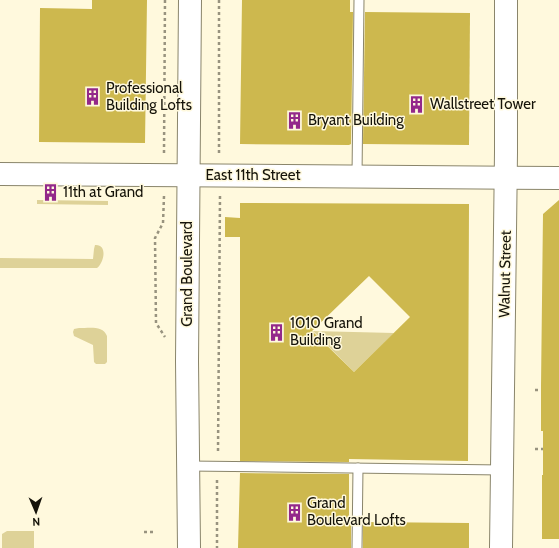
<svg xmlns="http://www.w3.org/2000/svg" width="559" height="548" font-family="Cabin,sans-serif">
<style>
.green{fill:#ded298}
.building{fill:#cdb84e;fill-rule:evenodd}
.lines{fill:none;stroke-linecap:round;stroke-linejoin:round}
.lane-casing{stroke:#8a856b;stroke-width:11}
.secondary-casing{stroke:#8a856b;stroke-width:24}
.path{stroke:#98937f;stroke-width:2.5;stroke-dasharray:3 3;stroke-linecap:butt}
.lane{stroke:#fff;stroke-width:9}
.secondary{stroke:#fff;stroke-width:22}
.labels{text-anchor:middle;stroke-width:3;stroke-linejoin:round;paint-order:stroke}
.poi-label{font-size:15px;fill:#151309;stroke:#fff9dd;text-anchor:start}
.street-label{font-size:15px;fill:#151309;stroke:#fff9dd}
</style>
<rect width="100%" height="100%" fill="#fff9dd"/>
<g class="green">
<polygon points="37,200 108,201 108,205 37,204"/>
<path d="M95,245C108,244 104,263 97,268H0V258L93,259L94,249Z"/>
<path d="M79,328C89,328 103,325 107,336V362L105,364H96L94,362L93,345L74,336L73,332L74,329Z"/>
<polygon points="313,331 394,333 354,372"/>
<polygon points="7,531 34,531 34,548 2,548 2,534"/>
</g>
<g class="building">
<polygon points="92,0 147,0 145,143 39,142 40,8 92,9"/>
<polygon points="242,0 350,0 350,12 353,12 351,144 349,145 240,144"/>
<polygon points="365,12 470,13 469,145 363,144"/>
<polygon points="559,200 559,539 542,539 542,475 543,475 543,431 541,431 541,387 543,214"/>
<path d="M240,203L469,204L468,461L349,459V462L240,461V237H225V217L240,218ZM369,276L410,317L354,372L312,331Z"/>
<polygon points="240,473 349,474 349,522 351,522 351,548 238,548"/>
<polygon points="363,522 469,523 469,548 363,548"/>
</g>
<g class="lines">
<defs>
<g id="lane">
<polyline points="357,176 359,0"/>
<polyline points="188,466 502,470"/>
<polyline points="357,548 358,468"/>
</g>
<g id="secondary">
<polyline points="0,174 559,178"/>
<polyline points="189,548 187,361 190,0"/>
<polyline points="501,548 506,152 506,0"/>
</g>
</defs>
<use href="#lane" class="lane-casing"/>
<use href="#secondary" class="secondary-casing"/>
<g class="path">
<polyline points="219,0 219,155"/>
<polyline points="164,153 165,0"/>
<polyline points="164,196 163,223 155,238 156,323 165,337"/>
<polyline points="535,390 541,390"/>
<polyline points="535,449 543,449"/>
<polyline points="218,451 220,196"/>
<polyline points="217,480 217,548"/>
<polyline points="144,532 153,532"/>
</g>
<use href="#lane" class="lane"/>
<use href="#secondary" class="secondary"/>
</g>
<defs>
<symbol id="building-bare" viewBox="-9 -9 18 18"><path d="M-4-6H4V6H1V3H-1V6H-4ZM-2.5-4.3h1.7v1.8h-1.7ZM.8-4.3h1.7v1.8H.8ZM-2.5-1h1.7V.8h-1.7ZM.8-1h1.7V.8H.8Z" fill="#93288a" stroke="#fff9dd" stroke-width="2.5" paint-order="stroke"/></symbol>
</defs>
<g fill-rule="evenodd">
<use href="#building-bare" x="80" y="84" width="25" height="25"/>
<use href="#building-bare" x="404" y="92" width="25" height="25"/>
<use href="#building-bare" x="282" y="108" width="25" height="25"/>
<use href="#building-bare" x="38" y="180" width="25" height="25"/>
<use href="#building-bare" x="264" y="320" width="25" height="25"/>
<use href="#building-bare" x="282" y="500" width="25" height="25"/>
</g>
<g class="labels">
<g class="poi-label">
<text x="106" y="93">Professional<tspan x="106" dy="17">Building Lofts</tspan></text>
<text x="430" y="109">Wallstreet Tower</text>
<text x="308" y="125">Bryant Building</text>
<text x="63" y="197">11th at Grand</text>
<text x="290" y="328">1010 Grand<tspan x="290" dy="17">Building</tspan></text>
<text x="307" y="508">Grand<tspan x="307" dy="17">Boulevard Lofts</tspan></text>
</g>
<g class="street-label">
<text x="253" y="180">East 11th Street</text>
<text transform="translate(187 274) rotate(-90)" y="5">Grand Boulevard</text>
<text transform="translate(505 274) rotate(-89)" y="5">Walnut Street</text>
</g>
</g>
<g transform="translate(36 512) rotate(178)" stroke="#fff9dd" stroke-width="3" paint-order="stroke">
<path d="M0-3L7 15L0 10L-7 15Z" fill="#151309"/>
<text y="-6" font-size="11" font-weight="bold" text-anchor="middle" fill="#151309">N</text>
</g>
</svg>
